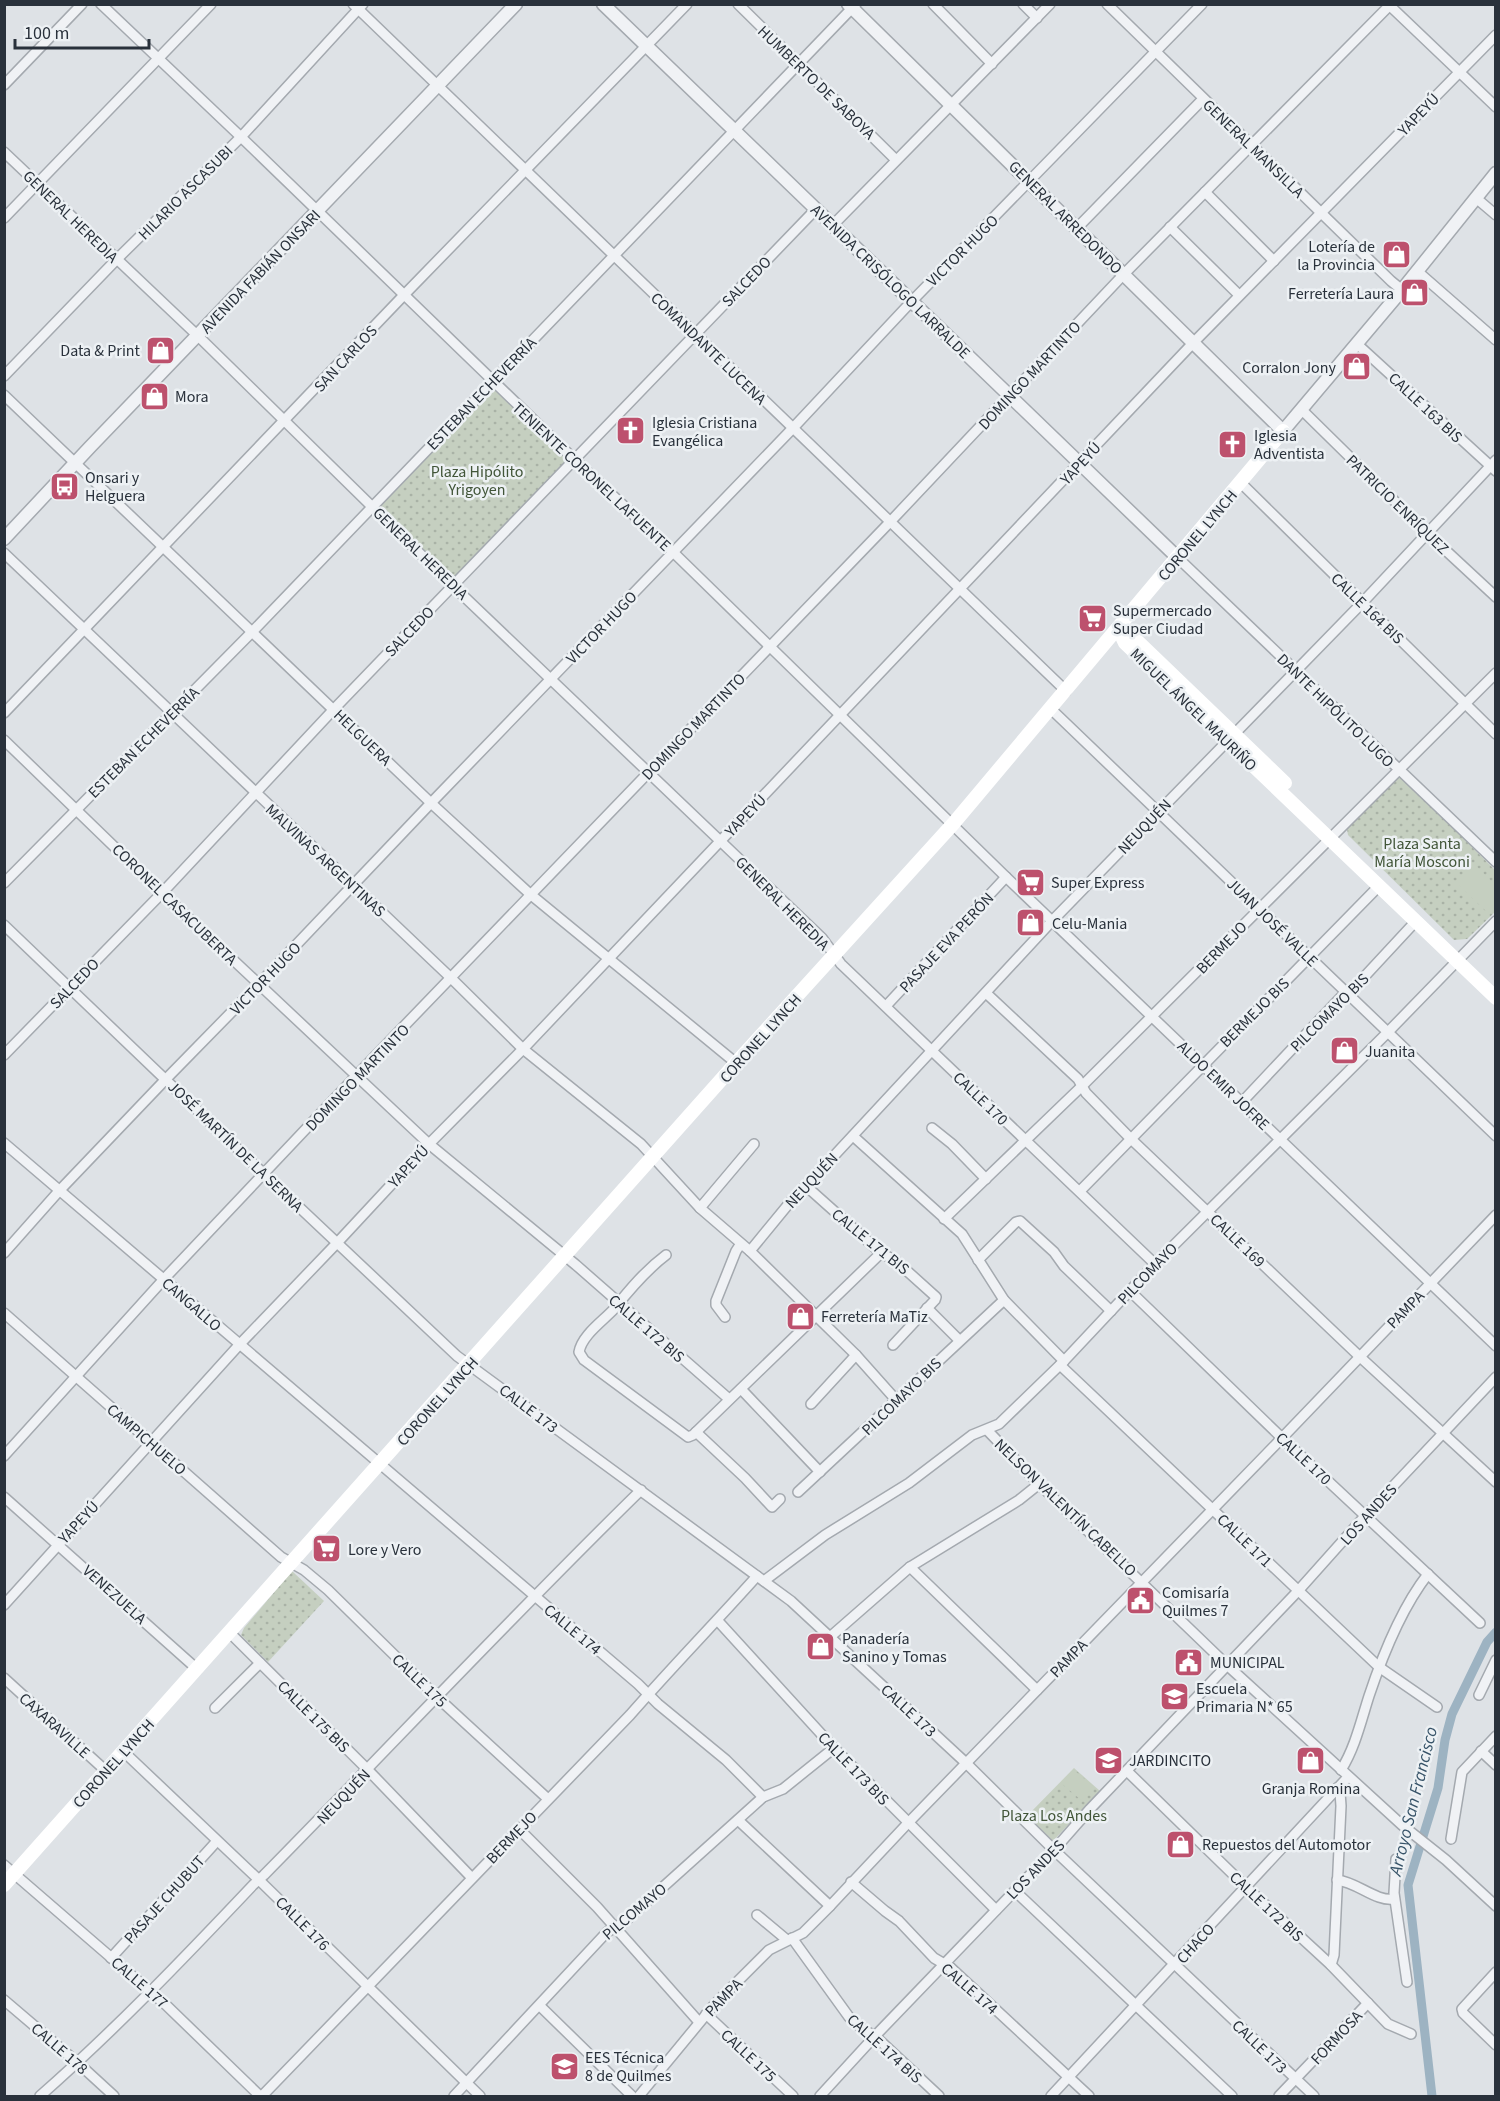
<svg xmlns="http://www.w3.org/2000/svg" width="1500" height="2101" font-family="'Source Sans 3',sans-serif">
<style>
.grass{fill:url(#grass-dots)}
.garden{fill:#c5cfc0}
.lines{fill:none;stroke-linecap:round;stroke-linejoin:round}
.canal{stroke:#9db3c2;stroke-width:9}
.minor-casing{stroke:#a4a9af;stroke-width:12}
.tertiary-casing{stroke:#a4a9af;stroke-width:15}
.minor{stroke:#f0f2f5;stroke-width:9}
.tertiary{stroke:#f0f2f5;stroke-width:12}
.secondary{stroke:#fff;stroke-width:14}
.labels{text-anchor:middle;stroke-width:5;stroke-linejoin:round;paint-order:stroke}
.street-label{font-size:16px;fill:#29313b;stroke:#edf1f4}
.poi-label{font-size:16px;fill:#29313b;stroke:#edf1f4;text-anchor:start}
.park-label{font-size:16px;fill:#415538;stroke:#edf1f4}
.water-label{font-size:18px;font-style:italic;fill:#385469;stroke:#edf1f4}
</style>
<defs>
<pattern id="grass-dots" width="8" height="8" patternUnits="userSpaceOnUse" patternTransform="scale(1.5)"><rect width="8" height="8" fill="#c5cfc0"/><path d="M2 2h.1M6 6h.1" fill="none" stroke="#a9b2a6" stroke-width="1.8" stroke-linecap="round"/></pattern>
</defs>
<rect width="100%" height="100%" fill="#dee2e6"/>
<g class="grass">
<polygon points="493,381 575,460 453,586 373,506"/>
<polygon points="1399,776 1402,777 1495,870 1495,912 1467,939 1454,940 1348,835 1347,829 1349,826"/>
<polygon points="292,1571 324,1601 268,1662 241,1635 244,1628"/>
<polygon points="1074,1768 1100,1791 1053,1841 1027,1816"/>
</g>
<g class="garden">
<polygon points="1474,864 1495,885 1495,905 1488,913 1456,883"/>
<polygon points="1074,1770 1093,1786 1081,1800 1062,1784"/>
</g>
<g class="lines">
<polyline class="canal" points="1432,2096 1408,1885 1438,1788 1445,1740 1452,1714 1487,1642 1496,1632"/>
<defs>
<g id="minor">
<polyline points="101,4 241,137 575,460 673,552 1006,877 1496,1346"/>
<polyline points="353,4 1066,691"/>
<polyline points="738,4 896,160"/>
<polyline points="933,4 992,64"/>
<polyline points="1023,4 1037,18"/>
<polyline points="1107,4 1391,281 1402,290"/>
<polyline points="1388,4 1496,107"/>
<polyline points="4,85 82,4"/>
<polyline points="4,152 198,336 453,586 822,938 841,964 1155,1264"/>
<polyline points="1205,192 1274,261"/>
<polyline points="1476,198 1496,215"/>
<polyline points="4,218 211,4"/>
<polyline points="832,226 1050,4"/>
<polyline points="1170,227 1239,295"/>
<polyline points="1077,228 1203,99"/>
<polyline points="1417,271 1496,340"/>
<polyline points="1357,344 1496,471"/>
<polyline points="4,376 117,259 241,137 363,4"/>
<polyline points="4,395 431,803 530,894 736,1063"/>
<polyline points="1302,410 1427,533 1496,597"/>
<polyline points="1241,483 1496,734"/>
<polyline points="4,553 451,978 523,1049 641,1144 700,1208 750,1251 856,1355 897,1401"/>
<polyline points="1178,558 1496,862"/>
<polyline points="1051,709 1496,1136"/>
<polyline points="4,713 404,295 687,4"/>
<polyline points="4,740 162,893 429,1144 576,1265 729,1399"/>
<polyline points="4,883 252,632 856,4"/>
<polyline points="4,925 264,1174 457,1356 791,1601 966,1763 1054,1850 1314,2096"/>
<polyline points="986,993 1078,1079 1086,1093 1130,1138 1359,1356 1496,1482"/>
<polyline points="886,1006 1006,877"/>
<polyline points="4,1055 162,893 334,709 816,209"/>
<polyline points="1242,1102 1341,997 1352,990 1416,921"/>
<polyline points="932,1128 952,1144 986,1179"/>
<polyline points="853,1136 962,1234 1004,1300 1064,1361"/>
<polyline points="4,1143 638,1684 658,1704 726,1760 763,1797"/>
<polyline points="806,1186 881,1253 896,1261 936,1297 935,1300 893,1345"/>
<polyline points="1080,1191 1379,886"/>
<polyline points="700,1208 754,1144"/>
<polyline points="944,1219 1082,1086 1496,673"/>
<polyline points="750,1251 796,1195 806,1186 1053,920 1362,603 1496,460"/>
<polyline points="4,1253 59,1191 166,1079 259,984 431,803 793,428 911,302 1202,4"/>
<path d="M666,1255C646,1270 630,1289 614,1309C603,1321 582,1335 579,1352L584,1360L688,1437L693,1435L881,1253"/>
<polyline points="978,1260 1016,1222 1020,1221 1054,1252 1064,1266 1111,1311"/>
<polyline points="1130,1291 1282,1438 1480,1623"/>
<polyline points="927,1308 959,1340"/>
<polyline points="4,1313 281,1557 304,1570 328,1590 438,1698 548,1799"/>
<polyline points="725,1317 716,1305 716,1301 736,1251 740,1245"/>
<polyline points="1060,1365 1379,1667 1437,1707"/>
<polyline points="741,1389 820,1472"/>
<polyline points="811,1404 856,1355"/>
<polyline points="987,1430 1039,1484 1228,1666 1402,1825 1446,1860 1496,1906"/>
<polyline points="696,1432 745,1478 772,1507 780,1499"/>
<polyline points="4,1456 164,1279 355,1077 890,522 1124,274 1391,4"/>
<polyline points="798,1492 1004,1300"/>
<polyline points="4,1497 197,1669"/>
<polyline points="910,1567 1037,1690"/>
<polyline points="764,1581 825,1535 909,1483 972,1435 999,1424 1064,1361 1155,1264 1388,1032 1496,921"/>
<polyline points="4,1605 239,1345 337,1243 429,1144 523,1049 1194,342 1496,35"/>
<polyline points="718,1621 834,1748 996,1910"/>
<polyline points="230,1633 368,1770 472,1878"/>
<polyline points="830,1637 910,1567 1019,1500 1039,1484"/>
<polyline points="4,1678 106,1771"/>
<polyline points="1479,1695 1496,1660"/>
<polyline points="215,1708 260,1663"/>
<polyline points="1481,1751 1496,1765"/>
<polyline points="124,1752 259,1880 480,2096"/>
<path d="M1341,1770C1355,1748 1361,1721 1369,1696C1382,1657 1403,1606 1428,1574"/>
<polyline points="1127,1771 1245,1886 1331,1965 1388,2024 1411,2034"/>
<polyline points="738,1820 830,1906"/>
<polyline points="519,1829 597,1907 699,2022"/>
<polyline points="1451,1839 1462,1772 1496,1736"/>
<polyline points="1396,1859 1394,1893 1407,1982"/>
<polyline points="4,1865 166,2005 260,2096"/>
<path d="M1337,1880C1357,1882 1376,1902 1394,1899"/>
<polyline points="851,1882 885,1911 899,1921 934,1958 951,1968 1089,2096"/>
<polyline points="1015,1891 1232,2096"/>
<polyline points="757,1915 787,1940"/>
<polyline points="792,1938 849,2017 864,2030 875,2036 939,2096"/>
<polyline points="111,1958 217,1841"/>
<polyline points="1331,1965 1334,1955 1341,1806 1340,1792 1337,1788"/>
<polyline points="1496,1972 1462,2009 1463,2013 1496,2045"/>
<polyline points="4,2000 78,2063 114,2096"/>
<polyline points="540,2006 632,2096"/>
<polyline points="706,2014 793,2096"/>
<path d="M40,2096C115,2030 184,1958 253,1885L264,1875C390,1747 513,1615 641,1490"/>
<path d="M262,2096L630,1715C671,1668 715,1623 757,1576"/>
<polyline points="454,2096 607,1932 623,1923 763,1797 783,1789 834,1748"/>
<polyline points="639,2096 714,2005 769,1950 803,1933 830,1906 908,1823 1282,1438 1496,1215"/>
<polyline points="820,2096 875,2036 1054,1850 1090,1809 1298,1591 1365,1516 1496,1377"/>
<polyline points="1051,2096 1348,1777"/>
<polyline points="1279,2096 1368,2003"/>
</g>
<g id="tertiary">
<polyline points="603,4 1178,558"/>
<polyline points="848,4 1283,431 1402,290 1496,173"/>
<polyline points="4,539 90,447 516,4"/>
</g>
</defs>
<use href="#minor" class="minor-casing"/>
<use href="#tertiary" class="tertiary-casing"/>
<use href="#minor" class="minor"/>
<use href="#tertiary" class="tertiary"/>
<g class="secondary">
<polyline points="1118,628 1125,643 1496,998"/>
<polyline points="1118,628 1132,636 1285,783"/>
<polyline points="4,1885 736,1063 953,824 1283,431"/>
</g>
</g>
<defs>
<symbol id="shop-square" viewBox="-11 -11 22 22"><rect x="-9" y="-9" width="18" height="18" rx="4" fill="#bd516d" stroke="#edf1f4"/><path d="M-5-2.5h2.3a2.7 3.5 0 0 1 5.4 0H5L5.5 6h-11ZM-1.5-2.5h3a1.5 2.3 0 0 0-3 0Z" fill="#fff"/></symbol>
<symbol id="church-square" viewBox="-11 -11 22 22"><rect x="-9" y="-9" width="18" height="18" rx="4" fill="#bd516d" stroke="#edf1f4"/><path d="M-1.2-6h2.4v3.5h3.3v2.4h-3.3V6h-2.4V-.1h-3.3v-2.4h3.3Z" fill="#fff"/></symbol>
<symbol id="bus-square" viewBox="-11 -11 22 22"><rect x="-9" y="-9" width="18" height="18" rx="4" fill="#bd516d" stroke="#edf1f4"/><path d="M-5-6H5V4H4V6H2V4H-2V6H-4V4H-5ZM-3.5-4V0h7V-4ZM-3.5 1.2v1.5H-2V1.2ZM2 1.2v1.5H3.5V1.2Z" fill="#fff"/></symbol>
<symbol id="supermarket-square" viewBox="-11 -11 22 22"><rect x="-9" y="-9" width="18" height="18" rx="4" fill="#bd516d" stroke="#edf1f4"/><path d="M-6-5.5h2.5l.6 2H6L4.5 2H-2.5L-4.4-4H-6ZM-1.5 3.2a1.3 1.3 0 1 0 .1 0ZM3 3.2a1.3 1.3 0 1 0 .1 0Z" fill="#fff"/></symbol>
<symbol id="civic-square" viewBox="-11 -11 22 22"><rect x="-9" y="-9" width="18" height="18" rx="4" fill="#bd516d" stroke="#edf1f4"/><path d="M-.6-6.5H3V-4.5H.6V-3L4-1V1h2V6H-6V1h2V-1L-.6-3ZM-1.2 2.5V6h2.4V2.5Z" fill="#fff"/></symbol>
<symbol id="school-square" viewBox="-11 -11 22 22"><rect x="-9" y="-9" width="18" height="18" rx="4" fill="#bd516d" stroke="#edf1f4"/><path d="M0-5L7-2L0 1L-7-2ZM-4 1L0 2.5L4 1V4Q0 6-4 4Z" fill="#fff"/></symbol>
</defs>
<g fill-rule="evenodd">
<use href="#shop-square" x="1380" y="238" width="33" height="33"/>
<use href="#shop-square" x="1398" y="276" width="33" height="33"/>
<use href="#shop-square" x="144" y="334" width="33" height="33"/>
<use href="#shop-square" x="1340" y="350" width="33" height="33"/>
<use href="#shop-square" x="138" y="380" width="33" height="33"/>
<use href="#church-square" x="614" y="414" width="33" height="33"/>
<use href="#church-square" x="1216" y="428" width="33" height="33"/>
<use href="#bus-square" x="48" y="470" width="33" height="33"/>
<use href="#supermarket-square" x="1076" y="602" width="33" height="33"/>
<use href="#supermarket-square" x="1014" y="866" width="33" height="33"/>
<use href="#shop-square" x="1014" y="906" width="33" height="33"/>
<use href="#shop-square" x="1328" y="1034" width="33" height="33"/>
<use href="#shop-square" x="784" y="1300" width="33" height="33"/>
<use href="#supermarket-square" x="310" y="1532" width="33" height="33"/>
<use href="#civic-square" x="1124" y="1584" width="33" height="33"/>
<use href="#shop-square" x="804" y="1630" width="33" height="33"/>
<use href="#civic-square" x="1172" y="1646" width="33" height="33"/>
<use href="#school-square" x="1158" y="1680" width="33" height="33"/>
<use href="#school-square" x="1092" y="1744" width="33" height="33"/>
<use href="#shop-square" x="1294" y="1744" width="33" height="33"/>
<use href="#shop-square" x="1164" y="1828" width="33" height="33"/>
<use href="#school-square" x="548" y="2050" width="33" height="33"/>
</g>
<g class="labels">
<g class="street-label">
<text transform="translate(817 82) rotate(44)" y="6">HUMBERTO DE SABOYA</text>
<text transform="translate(1418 114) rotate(-46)" y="6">YAPEYÚ</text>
<text transform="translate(1254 148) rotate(44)" y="6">GENERAL MANSILLA</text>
<text transform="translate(185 192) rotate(-45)" y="6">HILARIO ASCASUBI</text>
<text transform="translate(71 216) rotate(44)" y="6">GENERAL HEREDIA</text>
<text transform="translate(1066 217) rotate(45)" y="6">GENERAL ARREDONDO</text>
<text transform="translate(962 250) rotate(-45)" y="6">VICTOR HUGO</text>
<text transform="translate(260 271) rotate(-46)" y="6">AVENIDA FABIÁN ONSARI</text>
<text transform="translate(746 281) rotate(-46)" y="6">SALCEDO</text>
<text transform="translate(891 281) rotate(44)" y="6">AVENIDA CRISÓLOGO LARRALDE</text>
<text transform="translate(709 348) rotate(44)" y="6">COMANDANTE LUCENA</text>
<text transform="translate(345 358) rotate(-47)" y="6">SAN CARLOS</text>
<text transform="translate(1029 375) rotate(-47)" y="6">DOMINGO MARTINTO</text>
<text transform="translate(481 393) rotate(-46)" y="6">ESTEBAN ECHEVERRÍA</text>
<text transform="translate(1426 407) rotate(43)" y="6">CALLE 163 BIS</text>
<text transform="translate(1080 463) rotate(-47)" y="6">YAPEYÚ</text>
<text transform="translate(592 476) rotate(43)" y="6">TENIENTE CORONEL LAFUENTE</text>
<text transform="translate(1398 504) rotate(44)" y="6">PATRICIO ENRÍQUEZ</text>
<text transform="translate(1197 535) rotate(-50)" y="6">CORONEL LYNCH</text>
<text transform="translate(421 553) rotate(44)" y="6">GENERAL HEREDIA</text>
<text transform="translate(1368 608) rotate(44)" y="6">CALLE 164 BIS</text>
<text transform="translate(601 627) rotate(-46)" y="6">VICTOR HUGO</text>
<text transform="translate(409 631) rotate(-46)" y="6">SALCEDO</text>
<text transform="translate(1194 709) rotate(44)" y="6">MIGUEL ÁNGEL MAURIÑO</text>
<text transform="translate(1336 710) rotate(44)" y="6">DANTE HIPÓLITO LUGO</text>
<text transform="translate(693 726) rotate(-46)" y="6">DOMINGO MARTINTO</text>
<text transform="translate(363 737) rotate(44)" y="6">HELGUERA</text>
<text transform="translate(143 742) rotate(-45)" y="6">ESTEBAN ECHEVERRÍA</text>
<text transform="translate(745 815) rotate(-46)" y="6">YAPEYÚ</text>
<text transform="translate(1144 826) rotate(-46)" y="6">NEUQUÉN</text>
<text transform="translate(326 860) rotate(43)" y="6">MALVINAS ARGENTINAS</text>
<text transform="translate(783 903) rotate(45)" y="6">GENERAL HEREDIA</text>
<text transform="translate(175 904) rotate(44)" y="6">CORONEL CASACUBERTA</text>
<text transform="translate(1273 922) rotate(44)" y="6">JUAN JOSÉ VALLE</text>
<text transform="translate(946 942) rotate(-47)" y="6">PASAJE EVA PERÓN</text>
<text transform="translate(1221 947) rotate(-46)" y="6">BERMEJO</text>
<text transform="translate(265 978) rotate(-46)" y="6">VICTOR HUGO</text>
<text transform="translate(74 983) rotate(-46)" y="6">SALCEDO</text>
<text transform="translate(1254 1012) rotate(-45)" y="6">BERMEJO BIS</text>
<text transform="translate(1329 1012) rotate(-45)" y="6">PILCOMAYO BIS</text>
<text transform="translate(760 1038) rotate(-48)" y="6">CORONEL LYNCH</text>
<text transform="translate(357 1077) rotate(-46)" y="6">DOMINGO MARTINTO</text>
<text transform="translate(1224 1085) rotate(44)" y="6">ALDO EMIR JOFRE</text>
<text transform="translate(981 1098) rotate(44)" y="6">CALLE 170</text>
<text transform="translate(236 1146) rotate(44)" y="6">JOSÉ MARTÍN DE LA SERNA</text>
<text transform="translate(408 1166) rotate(-47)" y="6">YAPEYÚ</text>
<text transform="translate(811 1180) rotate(-47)" y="6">NEUQUÉN</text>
<text transform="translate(1238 1240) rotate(44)" y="6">CALLE 169</text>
<text transform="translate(871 1241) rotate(39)" y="6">CALLE 171 BIS</text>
<text transform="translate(1147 1273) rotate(-46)" y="6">PILCOMAYO</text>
<text transform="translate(192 1304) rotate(41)" y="6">CANGALLO</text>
<text transform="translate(1405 1309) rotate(-46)" y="6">PAMPA</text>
<text transform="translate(647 1328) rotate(41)" y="6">CALLE 172 BIS</text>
<text transform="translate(901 1396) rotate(-44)" y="6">PILCOMAYO BIS</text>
<text transform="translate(437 1401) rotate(-48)" y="6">CORONEL LYNCH</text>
<text transform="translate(529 1408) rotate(37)" y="6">CALLE 173</text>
<text transform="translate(147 1439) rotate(41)" y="6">CAMPICHUELO</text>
<text transform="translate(1304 1458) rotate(43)" y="6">CALLE 170</text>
<text transform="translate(1066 1507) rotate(44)" y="6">NELSON VALENTÍN CABELLO</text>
<text transform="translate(1368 1514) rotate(-48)" y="6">LOS ANDES</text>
<text transform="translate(78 1522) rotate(-47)" y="6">YAPEYÚ</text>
<text transform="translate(1245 1540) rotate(44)" y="6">CALLE 171</text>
<text transform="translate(115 1594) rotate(42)" y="6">VENEZUELA</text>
<text transform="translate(573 1629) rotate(40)" y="6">CALLE 174</text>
<text transform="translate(1068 1658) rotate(-46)" y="6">PAMPA</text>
<text transform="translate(420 1680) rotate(44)" y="6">CALLE 175</text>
<text transform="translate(909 1710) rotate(43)" y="6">CALLE 173</text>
<text transform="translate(314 1716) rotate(45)" y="6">CALLE 175 BIS</text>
<text transform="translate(55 1725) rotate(42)" y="6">CAXARAVILLE</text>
<text transform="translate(113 1763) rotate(-48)" y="6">CORONEL LYNCH</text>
<text transform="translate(854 1768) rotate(46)" y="6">CALLE 173 BIS</text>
<text transform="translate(343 1796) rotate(-46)" y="6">NEUQUÉN</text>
<text transform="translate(511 1837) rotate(-46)" y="6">BERMEJO</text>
<text transform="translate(1035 1869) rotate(-46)" y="6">LOS ANDES</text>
<text transform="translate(164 1899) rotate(-48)" y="6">PASAJE CHUBUT</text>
<text transform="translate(1267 1906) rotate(43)" y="6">CALLE 172 BIS</text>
<text transform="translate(634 1911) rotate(-40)" y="6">PILCOMAYO</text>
<text transform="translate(303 1923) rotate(45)" y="6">CALLE 176</text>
<text transform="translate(1195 1943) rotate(-48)" y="6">CHACO</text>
<text transform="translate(140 1982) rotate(41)" y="6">CALLE 177</text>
<text transform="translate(970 1988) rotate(41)" y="6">CALLE 174</text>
<text transform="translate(723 1997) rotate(-46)" y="6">PAMPA</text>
<text transform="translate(1336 2037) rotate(-47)" y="6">FORMOSA</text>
<text transform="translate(1260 2046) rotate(44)" y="6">CALLE 173</text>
<text transform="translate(60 2048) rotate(41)" y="6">CALLE 178</text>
<text transform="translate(885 2048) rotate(42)" y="6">CALLE 174 BIS</text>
<text transform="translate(749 2055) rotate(43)" y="6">CALLE 175</text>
</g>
<g class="poi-label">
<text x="1375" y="252" text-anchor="end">Lotería de<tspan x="1375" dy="18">la Provincia</tspan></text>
<text x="1394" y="299" text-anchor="end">Ferretería Laura</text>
<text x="140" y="356" text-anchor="end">Data &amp; Print</text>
<text x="1336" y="373" text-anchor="end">Corralon Jony</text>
<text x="175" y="402">Mora</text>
<text x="652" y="428">Iglesia Cristiana<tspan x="652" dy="18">Evangélica</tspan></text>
<text x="1254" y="441">Iglesia<tspan x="1254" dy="18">Adventista</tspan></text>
<text x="85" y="483">Onsari y<tspan x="85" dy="18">Helguera</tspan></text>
<text x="1113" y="616">Supermercado<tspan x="1113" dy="18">Super Ciudad</tspan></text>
<text x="1051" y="888">Super Express</text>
<text x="1052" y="929">Celu-Mania</text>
<text x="1365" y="1057">Juanita</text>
<text x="821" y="1322">Ferretería MaTiz</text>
<text x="348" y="1555">Lore y Vero</text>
<text x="1162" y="1598">Comisaría<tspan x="1162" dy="18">Quilmes 7</tspan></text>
<text x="842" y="1644">Panadería<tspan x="842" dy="18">Sanino y Tomas</tspan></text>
<text x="1210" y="1668">MUNICIPAL</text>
<text x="1196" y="1694">Escuela<tspan x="1196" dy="18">Primaria N* 65</tspan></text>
<text x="1129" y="1766">JARDINCITO</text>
<text x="1311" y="1794" text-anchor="middle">Granja Romina</text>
<text x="1202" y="1850">Repuestos del Automotor</text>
<text x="585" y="2063">EES Técnica<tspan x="585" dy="18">8 de Quilmes</tspan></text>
</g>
<g class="park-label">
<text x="477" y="477">Plaza Hipólito<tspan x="477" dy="18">Yrigoyen</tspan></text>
<text x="1422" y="849">Plaza Santa<tspan x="1422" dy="18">María Mosconi</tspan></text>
<text x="1054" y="1821">Plaza Los Andes</text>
</g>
<g class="water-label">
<text transform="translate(1413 1801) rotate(-76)" y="6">Arroyo San Francisco</text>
</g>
</g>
<rect width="1500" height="2101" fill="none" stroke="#29313b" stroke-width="12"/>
<path d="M15 39v9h134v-9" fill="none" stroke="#29313b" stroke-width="3"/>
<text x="24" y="39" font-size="18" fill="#29313b" stroke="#edf1f4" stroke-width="4.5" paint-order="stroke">100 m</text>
</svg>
